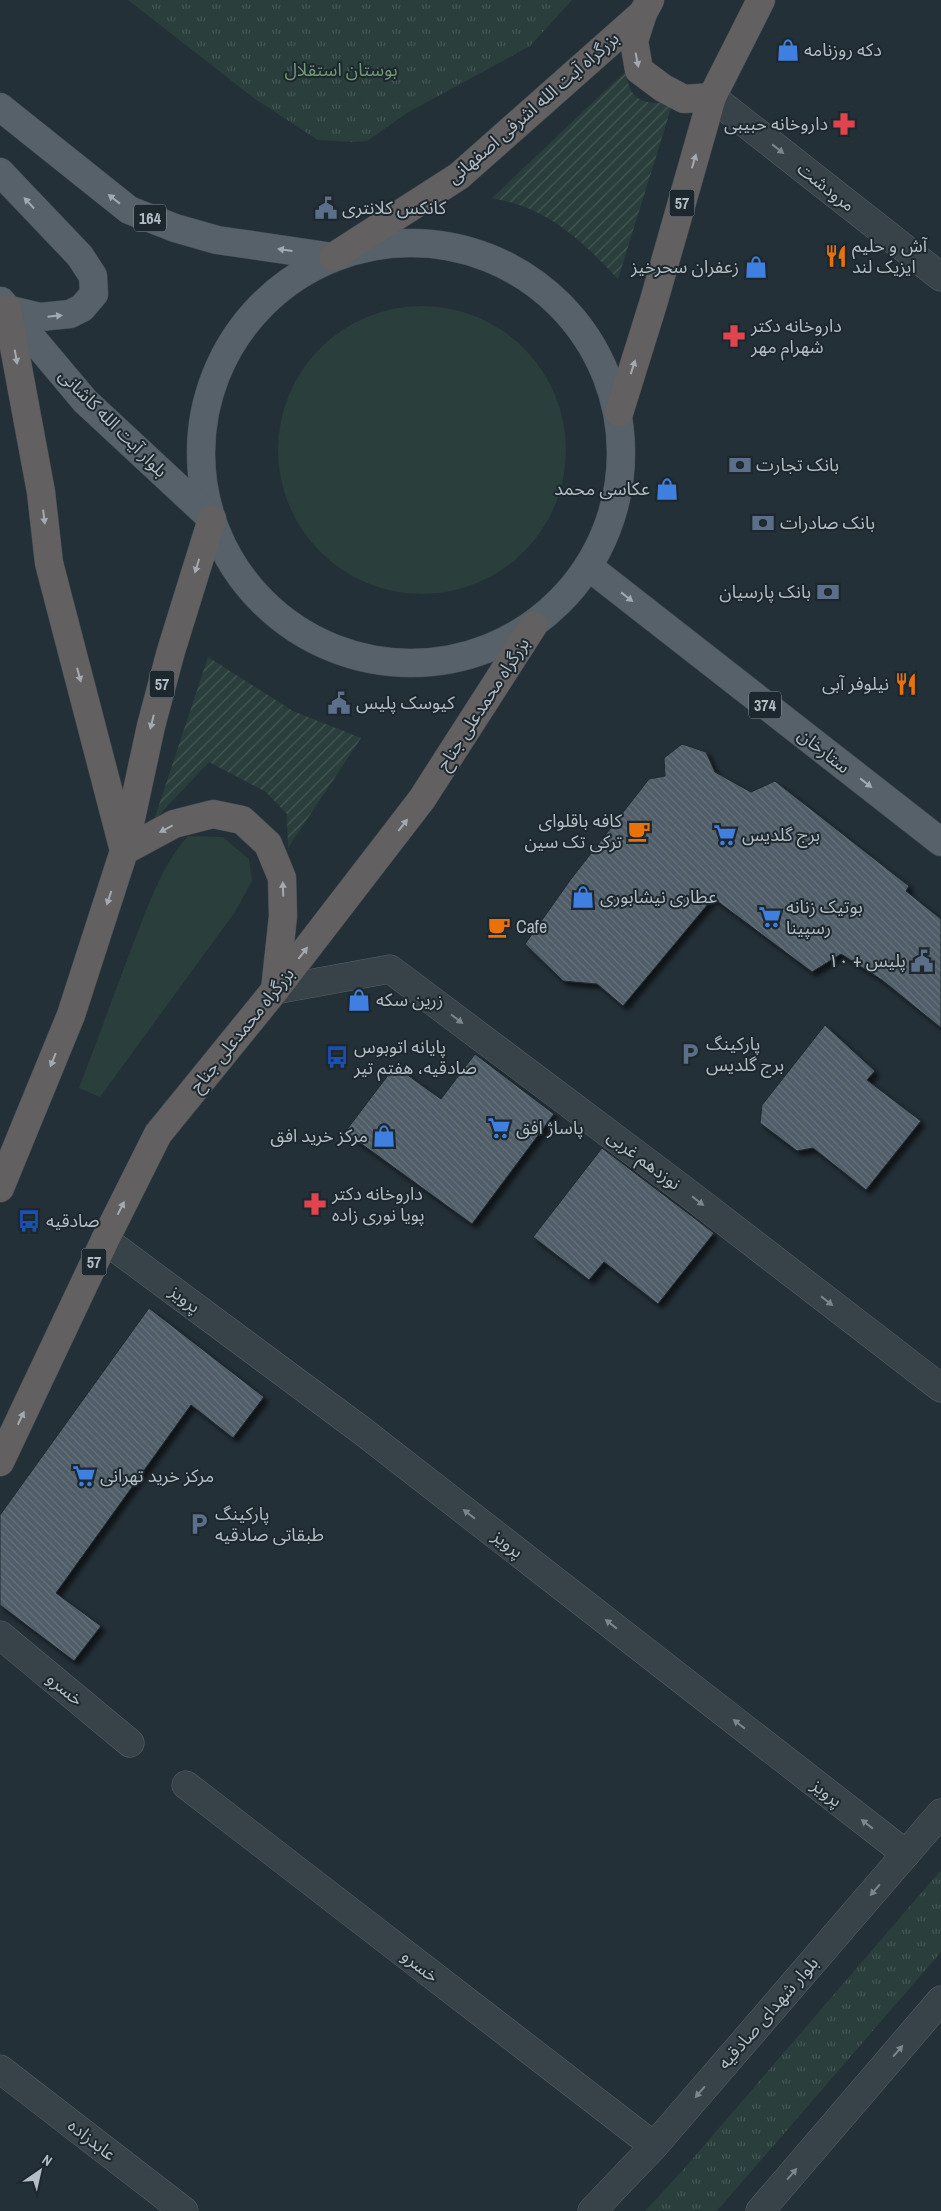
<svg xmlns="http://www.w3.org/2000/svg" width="941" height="2211" font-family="'Archivo Narrow','Noto Sans Arabic',sans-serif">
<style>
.grass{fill:#2a3e3b}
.park{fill:url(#park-tufts)}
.garden{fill:url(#garden-furrows)}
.building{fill:url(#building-back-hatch);stroke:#1f2930;filter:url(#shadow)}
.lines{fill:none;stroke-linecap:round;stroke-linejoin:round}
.minor-casing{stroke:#566067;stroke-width:29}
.tertiary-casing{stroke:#566067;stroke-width:29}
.primary-casing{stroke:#414b52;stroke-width:29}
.trunk-casing{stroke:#434d54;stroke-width:29}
.minor{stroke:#384249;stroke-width:28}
.tertiary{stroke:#384249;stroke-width:28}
.primary{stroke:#566169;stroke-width:28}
.trunk{stroke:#626060;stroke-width:28}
.oneway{fill:#a3aab1}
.oneway2{fill:#7c868d}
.oneway3{fill:#a0abb3}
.labels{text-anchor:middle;stroke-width:4;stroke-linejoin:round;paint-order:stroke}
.shield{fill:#1d272e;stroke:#869098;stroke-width:1}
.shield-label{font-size:16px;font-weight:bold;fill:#b3bdc5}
.poi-label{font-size:18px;fill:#b3bdc5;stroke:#1d272e;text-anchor:start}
.park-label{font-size:18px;fill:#739876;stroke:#1d272e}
.street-label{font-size:18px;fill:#b3bdc5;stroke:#1d272e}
</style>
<defs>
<pattern id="park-tufts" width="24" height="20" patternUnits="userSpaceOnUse" patternTransform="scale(1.25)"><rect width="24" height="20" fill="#2a3e3b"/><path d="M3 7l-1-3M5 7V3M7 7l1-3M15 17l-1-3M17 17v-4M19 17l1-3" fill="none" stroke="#465856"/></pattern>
<pattern id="garden-furrows" width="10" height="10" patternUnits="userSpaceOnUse" patternTransform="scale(1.25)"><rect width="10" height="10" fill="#2a3e3b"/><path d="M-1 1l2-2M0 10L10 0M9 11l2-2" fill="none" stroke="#465856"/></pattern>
<pattern id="building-back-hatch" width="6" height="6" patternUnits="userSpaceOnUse" patternTransform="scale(1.25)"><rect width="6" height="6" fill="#505d67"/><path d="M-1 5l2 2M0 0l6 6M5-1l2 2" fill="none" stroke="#67727b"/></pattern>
<filter id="shadow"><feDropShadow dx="4.5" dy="4.5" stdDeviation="2.5" flood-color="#0009"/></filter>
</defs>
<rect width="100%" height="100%" fill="#243038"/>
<g class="grass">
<circle cx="422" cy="450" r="144"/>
<path d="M188,836L223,837L249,859L252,881L235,912L100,1097L79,1088C99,1037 117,985 137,934C151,899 163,864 188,836Z"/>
</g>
<g class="park">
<polygon points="128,0 572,0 530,46 407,113 367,141 352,142 318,140 255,99"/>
<polygon points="941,1870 941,1952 723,2204 716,2211 645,2211 682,2171"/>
</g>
<g class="garden">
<path d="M626,71C629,103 646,105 673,102L618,279C580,239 548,208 492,198Z"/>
<polygon points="208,657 293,711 361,738 288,848 287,814 266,792 209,762 154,820"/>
</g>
<g class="building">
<polygon points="682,744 706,752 715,772 751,792 775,781 909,886 906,891 941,919 941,1028 882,980 841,954 812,972 713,898 623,1006 597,984 563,981 525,944 571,879 649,779 665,776 664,758"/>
<polygon points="825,1025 875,1071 867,1080 921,1121 866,1190 813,1148 797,1151 760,1123 762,1105"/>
<polygon points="475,1054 554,1114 472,1224 345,1132 395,1066 441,1099"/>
<polygon points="602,1148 714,1233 658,1304 604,1262 589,1280 533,1237"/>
<polygon points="149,1308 264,1397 233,1438 191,1405 56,1593 101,1626 74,1661 0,1605 0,1515"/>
</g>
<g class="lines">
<defs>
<g id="minor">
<polyline points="712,97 941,277"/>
<polyline points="275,990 390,969 684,1190 941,1388"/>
<polyline points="105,1240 361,1430 906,1854"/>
<polyline points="0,1635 130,1743"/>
<polyline points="186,1785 654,2146"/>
<polyline points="0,2069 184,2211"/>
</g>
<g id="tertiary">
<polyline points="592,2211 654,2146 941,1813"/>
<polyline points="760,2211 941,2000"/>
</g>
<g id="primary">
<polyline points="0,107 129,210 175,228 217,240 333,257"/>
<polyline points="0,172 80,256 93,276 94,294 82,308 70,314 40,317 7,309"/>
<circle cx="411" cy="453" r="210"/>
<polyline points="1,301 85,401 212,519"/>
<polyline points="589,567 941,842"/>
</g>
<g id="trunk">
<polyline points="643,13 634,41 639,70 663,88 684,99 712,97"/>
<polyline points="333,257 459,176 643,13 650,0"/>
<polyline points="7,309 41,492 49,563 123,847"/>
<polyline points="619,413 653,304 712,97 761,0"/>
<polyline points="124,851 174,824 213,814 242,820 268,844 282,878 283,916 275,990"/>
<polyline points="0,1188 71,1015 124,851 151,726 171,651 212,519"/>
<polyline points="0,1462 105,1240 158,1134 275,990 422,799 533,626"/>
</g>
</defs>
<use href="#minor" class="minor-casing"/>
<use href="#tertiary" class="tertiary-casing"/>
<use href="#primary" class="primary-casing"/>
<use href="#trunk" class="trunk-casing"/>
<use href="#minor" class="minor"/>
<use href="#tertiary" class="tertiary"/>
<use href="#primary" class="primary"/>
<use href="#trunk" class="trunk"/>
</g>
<defs><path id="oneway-solid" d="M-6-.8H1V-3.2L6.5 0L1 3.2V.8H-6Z" transform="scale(1.25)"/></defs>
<g class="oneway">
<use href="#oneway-solid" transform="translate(637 60) rotate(79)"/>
<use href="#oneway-solid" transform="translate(694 161) rotate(-74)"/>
<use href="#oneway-solid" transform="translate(16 357) rotate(80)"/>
<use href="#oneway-solid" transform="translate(633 367) rotate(-72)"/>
<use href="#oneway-solid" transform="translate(44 517) rotate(83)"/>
<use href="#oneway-solid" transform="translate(197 566) rotate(107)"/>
<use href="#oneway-solid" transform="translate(79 675) rotate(75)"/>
<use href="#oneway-solid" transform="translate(152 722) rotate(104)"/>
<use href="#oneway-solid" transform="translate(403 825) rotate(-52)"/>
<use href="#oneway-solid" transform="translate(166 829) rotate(152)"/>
<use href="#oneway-solid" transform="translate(283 889) rotate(-92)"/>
<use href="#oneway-solid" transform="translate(109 898) rotate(108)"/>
<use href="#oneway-solid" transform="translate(303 953) rotate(-52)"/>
<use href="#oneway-solid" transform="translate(53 1060) rotate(112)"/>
<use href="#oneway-solid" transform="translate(121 1208) rotate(-63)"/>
<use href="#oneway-solid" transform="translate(21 1418) rotate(-65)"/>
</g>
<g class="oneway2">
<use href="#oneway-solid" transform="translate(778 149) rotate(38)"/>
<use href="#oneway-solid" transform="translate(457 1019) rotate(37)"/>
<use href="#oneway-solid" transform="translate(698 1201) rotate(38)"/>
<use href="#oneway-solid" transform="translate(827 1301) rotate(38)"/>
<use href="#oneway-solid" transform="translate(469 1514) rotate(-142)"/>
<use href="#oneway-solid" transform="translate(611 1624) rotate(-142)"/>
<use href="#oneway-solid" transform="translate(739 1724) rotate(-142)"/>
<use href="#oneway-solid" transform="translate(867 1824) rotate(-142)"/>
<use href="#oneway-solid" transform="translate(875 1890) rotate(131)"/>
<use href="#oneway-solid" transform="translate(898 2051) rotate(-49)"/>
<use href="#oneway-solid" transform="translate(700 2092) rotate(131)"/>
<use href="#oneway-solid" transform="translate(792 2174) rotate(-49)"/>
</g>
<g class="oneway3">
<use href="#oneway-solid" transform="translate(114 199) rotate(-142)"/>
<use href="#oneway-solid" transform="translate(29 203) rotate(-133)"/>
<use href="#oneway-solid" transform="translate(285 250) rotate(-172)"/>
<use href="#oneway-solid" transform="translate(55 316) rotate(-6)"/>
<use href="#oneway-solid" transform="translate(627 597) rotate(38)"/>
<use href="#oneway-solid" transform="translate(866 783) rotate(38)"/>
</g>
<defs>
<symbol id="shop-bare" viewBox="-9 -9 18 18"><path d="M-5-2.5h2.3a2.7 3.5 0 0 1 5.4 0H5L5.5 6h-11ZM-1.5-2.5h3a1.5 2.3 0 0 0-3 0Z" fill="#3f7fe0" stroke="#1d272e" stroke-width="2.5" paint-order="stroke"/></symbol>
<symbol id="pharmacy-bare" viewBox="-9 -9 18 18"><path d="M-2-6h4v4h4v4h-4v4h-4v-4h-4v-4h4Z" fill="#e0444e" stroke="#1d272e" stroke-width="2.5" paint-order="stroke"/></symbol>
<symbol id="civic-bare" viewBox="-9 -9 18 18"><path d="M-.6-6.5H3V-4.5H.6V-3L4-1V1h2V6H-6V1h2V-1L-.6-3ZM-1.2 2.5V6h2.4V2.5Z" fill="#5c6f8a" stroke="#1d272e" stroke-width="2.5" paint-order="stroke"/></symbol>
<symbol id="restaurant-bare" viewBox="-9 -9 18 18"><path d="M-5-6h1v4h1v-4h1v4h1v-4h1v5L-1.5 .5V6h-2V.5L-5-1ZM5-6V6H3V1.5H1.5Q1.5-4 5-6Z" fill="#e8710a" stroke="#1d272e" stroke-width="2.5" paint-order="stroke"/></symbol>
<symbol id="bank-bare" viewBox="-9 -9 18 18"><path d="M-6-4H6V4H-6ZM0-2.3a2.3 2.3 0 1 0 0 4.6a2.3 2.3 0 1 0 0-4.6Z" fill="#5c6f8a" stroke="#1d272e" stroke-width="2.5" paint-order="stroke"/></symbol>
<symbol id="cafe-bare" viewBox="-9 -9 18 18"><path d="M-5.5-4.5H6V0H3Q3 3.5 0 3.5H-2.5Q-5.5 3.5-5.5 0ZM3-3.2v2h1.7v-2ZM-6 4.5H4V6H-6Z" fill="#e8710a" stroke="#1d272e" stroke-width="2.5" paint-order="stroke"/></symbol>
<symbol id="supermarket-bare" viewBox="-9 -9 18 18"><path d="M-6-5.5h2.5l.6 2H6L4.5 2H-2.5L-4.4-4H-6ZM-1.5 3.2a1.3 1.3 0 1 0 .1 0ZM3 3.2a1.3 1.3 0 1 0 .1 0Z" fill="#3f7fe0" stroke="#1d272e" stroke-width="2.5" paint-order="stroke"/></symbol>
<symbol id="parking-bare" viewBox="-9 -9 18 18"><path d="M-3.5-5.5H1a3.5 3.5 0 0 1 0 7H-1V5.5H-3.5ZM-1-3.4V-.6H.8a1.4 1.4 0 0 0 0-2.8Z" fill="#5c6f8a" stroke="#1d272e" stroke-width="2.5" paint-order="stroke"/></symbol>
<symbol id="bus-bare" viewBox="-9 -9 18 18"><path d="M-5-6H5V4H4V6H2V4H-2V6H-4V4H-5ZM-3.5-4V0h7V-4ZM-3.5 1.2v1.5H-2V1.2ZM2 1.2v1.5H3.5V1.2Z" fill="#1a4fb4" stroke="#1d272e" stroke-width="2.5" paint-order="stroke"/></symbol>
</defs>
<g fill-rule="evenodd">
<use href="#shop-bare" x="772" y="34" width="32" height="32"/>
<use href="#pharmacy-bare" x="828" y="108" width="32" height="32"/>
<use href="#civic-bare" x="310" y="192" width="32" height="32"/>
<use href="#restaurant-bare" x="820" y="240" width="32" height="32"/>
<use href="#shop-bare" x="740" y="251" width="32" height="32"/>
<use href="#pharmacy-bare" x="718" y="320" width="32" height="32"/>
<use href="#bank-bare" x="724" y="449" width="32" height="32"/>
<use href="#shop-bare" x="651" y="473" width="32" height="32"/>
<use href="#bank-bare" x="747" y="507" width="32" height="32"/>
<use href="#bank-bare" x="812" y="576" width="32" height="32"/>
<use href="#restaurant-bare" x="890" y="668" width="32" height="32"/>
<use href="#civic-bare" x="323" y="687" width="32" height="32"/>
<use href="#cafe-bare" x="623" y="815" width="32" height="32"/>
<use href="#supermarket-bare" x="709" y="819" width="32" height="32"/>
<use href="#shop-bare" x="567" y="881" width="32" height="32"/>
<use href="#supermarket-bare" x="754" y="901" width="32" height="32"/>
<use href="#cafe-bare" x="483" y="911" width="32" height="32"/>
<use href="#civic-bare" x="906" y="945" width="32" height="32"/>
<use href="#shop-bare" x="343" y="984" width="32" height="32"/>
<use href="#parking-bare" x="674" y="1038" width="32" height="32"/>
<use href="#bus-bare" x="321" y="1041" width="32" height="32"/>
<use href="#supermarket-bare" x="483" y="1112" width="32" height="32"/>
<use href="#shop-bare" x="368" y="1120" width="32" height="32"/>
<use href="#pharmacy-bare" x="299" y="1188" width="32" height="32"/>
<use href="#bus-bare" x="13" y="1205" width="32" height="32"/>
<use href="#supermarket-bare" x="68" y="1460" width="32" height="32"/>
<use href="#parking-bare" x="183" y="1508" width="32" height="32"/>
</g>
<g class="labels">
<g class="shield">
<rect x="669.5" y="189.5" width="25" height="27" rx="4"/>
<rect x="134" y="204.5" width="32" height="27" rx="4"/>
<rect x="149.5" y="670.5" width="25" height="27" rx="4"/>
<rect x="749" y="691.5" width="32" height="27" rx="4"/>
<rect x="81.5" y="1248.5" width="25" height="27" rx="4"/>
</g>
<g class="shield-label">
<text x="682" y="209">57</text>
<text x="150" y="224">164</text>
<text x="162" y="690">57</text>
<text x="765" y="711">374</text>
<text x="94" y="1268">57</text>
</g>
<g class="poi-label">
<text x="804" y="56">دکه روزنامه</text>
<text x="828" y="130" text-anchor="end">داروخانه حبیبی</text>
<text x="342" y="214">کانکس کلانتری</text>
<text x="852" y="252">آش و حلیم<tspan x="852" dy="21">ایزیک لند</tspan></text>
<text x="739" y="273" text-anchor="end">زعفران سحرخیز</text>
<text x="751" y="332">داروخانه دکتر<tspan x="751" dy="21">شهرام مهر</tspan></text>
<text x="756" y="471">بانک تجارت</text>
<text x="650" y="495" text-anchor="end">عکاسی محمد</text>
<text x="780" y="529">بانک صادرات</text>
<text x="811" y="598" text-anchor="end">بانک پارسیان</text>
<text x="889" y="690" text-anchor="end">نیلوفر آبى</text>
<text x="356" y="709">کیوسک پلیس</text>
<text x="622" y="827" text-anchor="end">کافه باقلوای<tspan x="622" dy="21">ترکی تک سین</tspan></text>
<text x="742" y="841">برج گلدیس</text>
<text x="600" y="903">عطاری نیشابوری</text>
<text x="786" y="913">بوتیک زنانه<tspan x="786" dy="21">رسپینا</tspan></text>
<text x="516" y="933">Cafe</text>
<text x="906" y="967" text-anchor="end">پلیس + ۱۰</text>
<text x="376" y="1006">زرین سکه</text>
<text x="706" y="1050">پارکینگ<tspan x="706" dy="21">برج گلدیس</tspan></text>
<text x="354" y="1053">پایانه اتوبوس<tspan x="354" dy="21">صادقیه، هفتم تیر</tspan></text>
<text x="516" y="1134">پاساژ افق</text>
<text x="368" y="1142" text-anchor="end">مرکز خرید افق</text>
<text x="332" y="1200">داروخانه دکتر<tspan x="332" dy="21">پویا نوری زاده</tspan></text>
<text x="46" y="1227">صادقیه</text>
<text x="100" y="1482">مرکز خرید تهرانی</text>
<text x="215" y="1520">پارکینگ<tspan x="215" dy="21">طبقاتی صادقیه</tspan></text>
</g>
<g class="park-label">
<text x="341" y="76">بوستان استقلال</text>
</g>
<g class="street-label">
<text transform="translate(533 108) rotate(-41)" y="6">بزرگراه آیت الله اشرفی اصفهانی</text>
<text transform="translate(826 187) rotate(38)" y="6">مرودشت</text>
<text transform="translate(113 423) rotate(45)" y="6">بلوار آیت الله کاشانی</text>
<text transform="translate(483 704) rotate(-57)" y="6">بزرگراه محمدعلی جناح</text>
<text transform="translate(824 751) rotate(38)" y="6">ستارخان</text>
<text transform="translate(242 1030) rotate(-51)" y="6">بزرگراه محمدعلی جناح</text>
<text transform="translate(644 1160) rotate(37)" y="6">نوزدهم غربی</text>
<text transform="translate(185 1299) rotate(37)" y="6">پرویز</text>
<text transform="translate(508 1544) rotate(38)" y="6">پرویز</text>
<text transform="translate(65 1689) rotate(40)" y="6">خسرو</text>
<text transform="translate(827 1793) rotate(38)" y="6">پرویز</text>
<text transform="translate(420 1966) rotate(38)" y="6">خسرو</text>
<text transform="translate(768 2013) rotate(-49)" y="6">بلوار شهدای صادقیه</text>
<text transform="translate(92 2140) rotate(38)" y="6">عابدزاده</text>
</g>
</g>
<g transform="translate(40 2171) rotate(34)" stroke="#1d272e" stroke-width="4" paint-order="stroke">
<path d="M0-4L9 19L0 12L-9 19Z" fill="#b3bdc5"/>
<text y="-8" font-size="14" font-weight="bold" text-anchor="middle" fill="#b3bdc5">N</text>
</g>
</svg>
